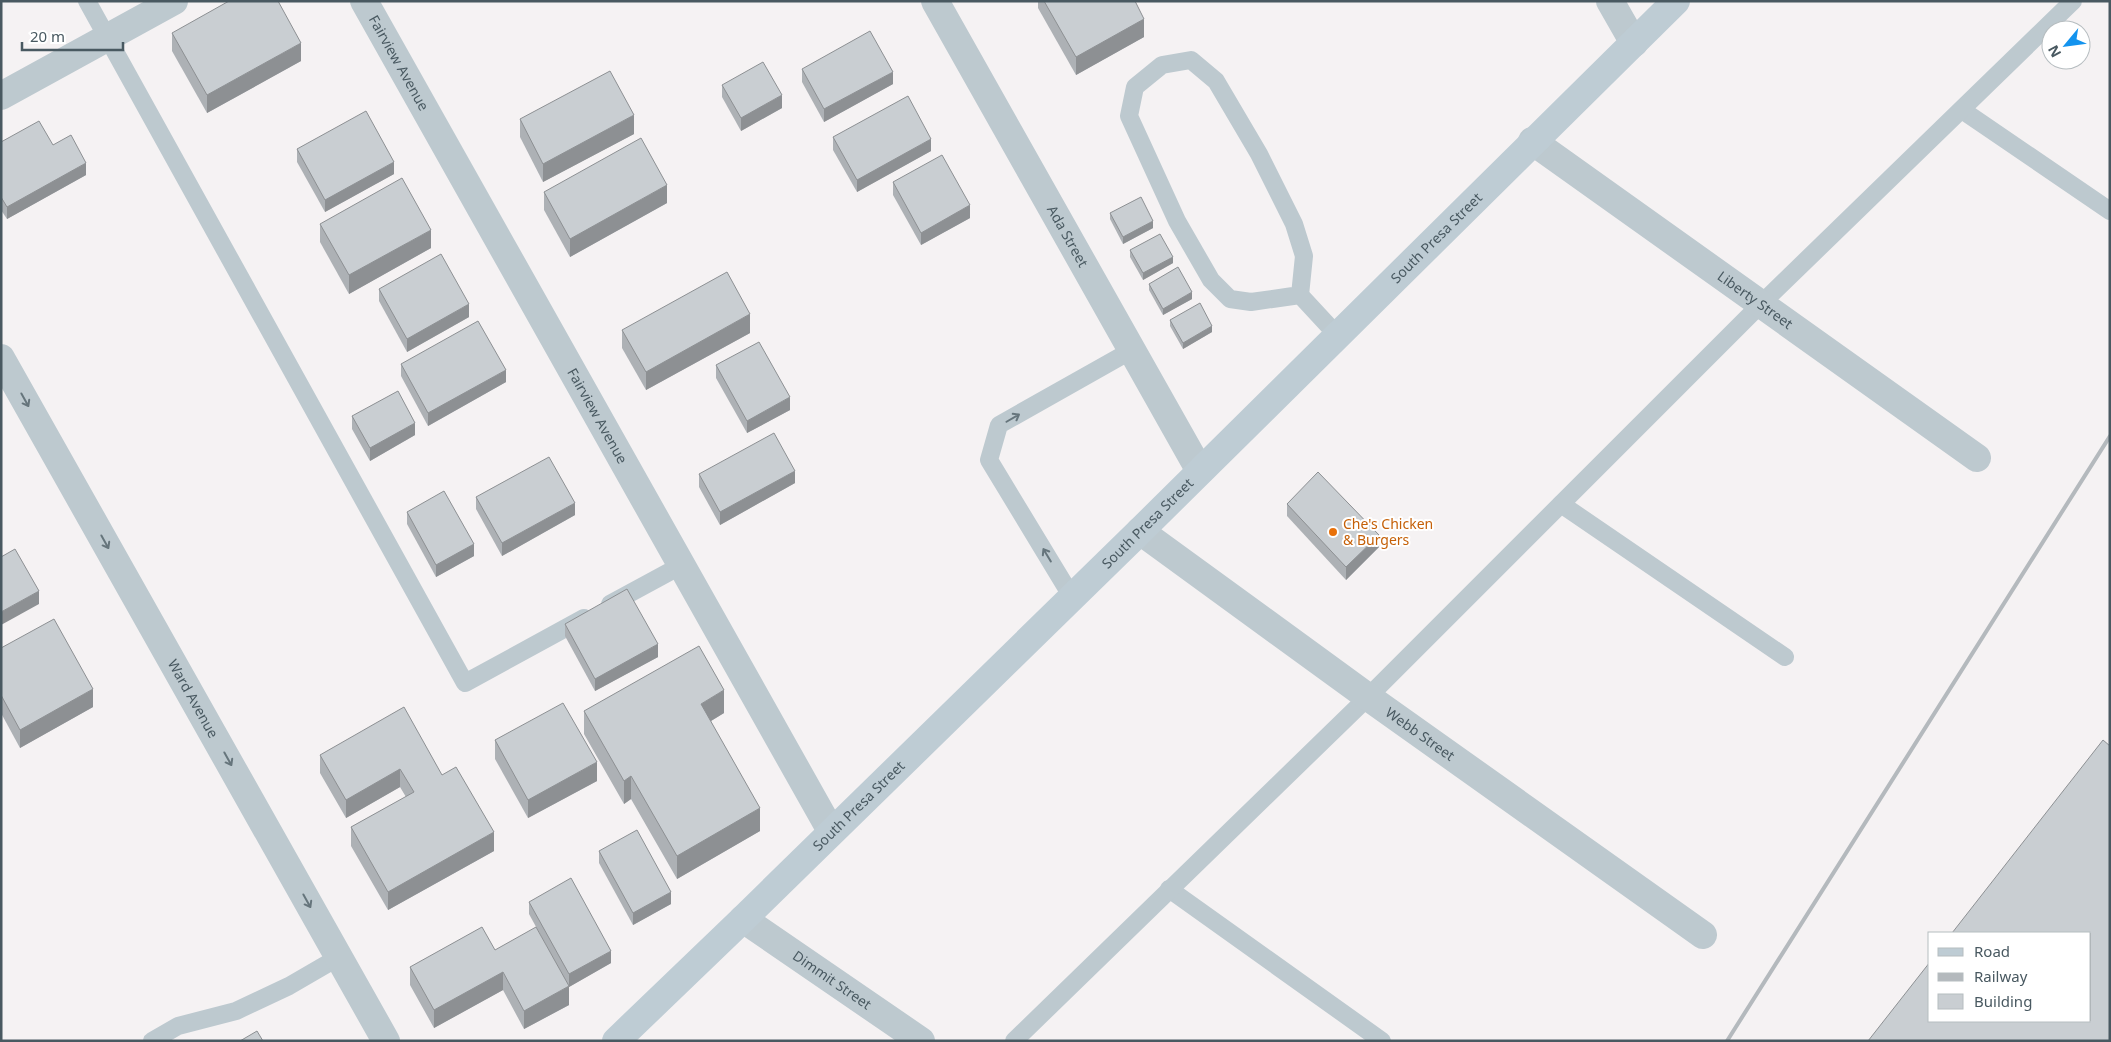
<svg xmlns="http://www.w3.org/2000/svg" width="2111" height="1042" font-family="'Noto Sans',sans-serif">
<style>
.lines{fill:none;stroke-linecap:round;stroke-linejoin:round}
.lane{stroke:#bdc9cf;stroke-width:18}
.street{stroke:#bdc9cf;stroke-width:28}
.secondary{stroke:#beccd4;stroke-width:28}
.rail{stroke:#b4b9bd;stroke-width:4}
.wall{fill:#adb1b5}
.shaded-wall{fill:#8d9093}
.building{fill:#c9ced2;stroke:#8d9093}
.oneway{stroke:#66757c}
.food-dot{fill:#e8710a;stroke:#fff;stroke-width:2}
.labels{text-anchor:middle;stroke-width:4;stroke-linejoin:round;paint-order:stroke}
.street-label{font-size:14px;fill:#495961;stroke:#fff}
.food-label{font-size:14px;fill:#c56008;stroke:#fff;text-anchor:start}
</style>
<rect width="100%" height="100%" fill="#f5f2f3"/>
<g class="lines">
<g class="lane">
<polyline points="87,1 465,683 584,618"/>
<polyline points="1962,110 2110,211"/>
<polyline points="1300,295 1251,302 1230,299 1211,280 1177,221 1129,116 1135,87 1162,65 1191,60 1216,81 1259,154 1294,224 1304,256 1300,295 1337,335"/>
<polyline points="1561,504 1785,657"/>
<polyline points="1072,597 989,460 999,425 1132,350"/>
<polyline points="610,604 682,565"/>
<polyline points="1169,889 1382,1041"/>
<polyline points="152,1041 178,1026 236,1011 289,986 339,957"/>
<polyline points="1014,1041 1368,697 1761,304 2073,1"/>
</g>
<g class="street">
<path id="s1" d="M364,1L831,831"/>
<path id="s2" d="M935,1L1200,471"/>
<polyline points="1610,1 1634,43"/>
<polyline points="1,96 174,1"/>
<path id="s3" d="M1532,141L1977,458"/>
<path id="s4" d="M1,358L386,1041"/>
<path id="s5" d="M1140,531L1368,697L1703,935"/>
<path id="s6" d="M743,919L921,1041"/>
</g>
<path class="secondary" id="s7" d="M616,1041L743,919L1140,531L1676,1"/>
<polyline class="rail" points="1727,1041 2110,436"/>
</g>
<g class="wall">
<polygon points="1038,1 1135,1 1144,37 1076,75 1038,8"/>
<polygon points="172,33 301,61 207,113 172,51"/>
<polygon points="802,69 893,84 824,122 802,82"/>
<polygon points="722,85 782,108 741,131 722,97"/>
<polygon points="520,119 634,134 543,182 520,137"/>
<polygon points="833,137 931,151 857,192 833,150"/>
<polygon points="1,142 53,145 86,175 7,219 1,210"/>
<polygon points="297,149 394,174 325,212 297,162"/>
<polygon points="893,182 970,218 921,245 893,195"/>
<polygon points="544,192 667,203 570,257 544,210"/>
<polygon points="1110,213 1153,228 1123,244 1110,219"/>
<polygon points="320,224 431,248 349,294 320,242"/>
<polygon points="1130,250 1173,263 1143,280 1130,257"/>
<polygon points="1149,284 1192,299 1163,315 1149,290"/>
<polygon points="379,289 469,317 407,352 379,301"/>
<polygon points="1170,320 1212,332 1183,349 1170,326"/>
<polygon points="622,330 750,333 646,390 622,348"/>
<polygon points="401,364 506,382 428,426 401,376"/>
<polygon points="716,365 790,410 747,433 716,378"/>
<polygon points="352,416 415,435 370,461 352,429"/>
<polygon points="699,474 795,483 720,525 699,487"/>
<polygon points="476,497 575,515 502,556 476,509"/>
<polygon points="1287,504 1379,547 1346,580 1287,516"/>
<polygon points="407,512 474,556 436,577 407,524"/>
<polygon points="565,624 658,657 595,691 565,636"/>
<polygon points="1,648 93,707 20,748 1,713"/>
<polygon points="584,711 724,713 711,721 760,831 677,879 631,799 624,804 584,734"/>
<polygon points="495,740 597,781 528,818 495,759"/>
<polygon points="320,755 442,775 494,851 388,910 351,846 351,827 406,797 400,787 346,818 320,773"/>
<polygon points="599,851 671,904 633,925 599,863"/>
<polygon points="529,902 611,963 569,987 529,914"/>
<polygon points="495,950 569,1005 524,1029 503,990 434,1028 410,985 410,967"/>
</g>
<g class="shaded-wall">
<polygon points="1144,19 1144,37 1076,75 1076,57"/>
<polygon points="301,43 301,61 207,113 207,95"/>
<polygon points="893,72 893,84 824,122 824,109"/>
<polygon points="782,95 782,108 741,131 741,118"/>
<polygon points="634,115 634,134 543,182 543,164"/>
<polygon points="931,139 931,151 857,192 857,180"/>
<polygon points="394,162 394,174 325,212 325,200"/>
<polygon points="86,163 86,175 7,219 7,207"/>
<polygon points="667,185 667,203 570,257 570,239"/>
<polygon points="970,205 970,218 921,245 921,233"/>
<polygon points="1153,221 1153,228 1123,244 1123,237"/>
<polygon points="431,230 431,248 349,294 349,275"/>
<polygon points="1173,257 1173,263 1143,280 1143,273"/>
<polygon points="1192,292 1192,299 1163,315 1163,309"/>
<polygon points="469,304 469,317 407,352 407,339"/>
<polygon points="750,314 750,333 646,390 646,372"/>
<polygon points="1212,326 1212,332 1183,349 1183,343"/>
<polygon points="506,370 506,382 428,426 428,413"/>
<polygon points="790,397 790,410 747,433 747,421"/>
<polygon points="415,423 415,435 370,461 370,448"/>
<polygon points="795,471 795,483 720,525 720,512"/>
<polygon points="575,503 575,515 502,556 502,543"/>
<polygon points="1379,535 1379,547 1346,580 1346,567"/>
<polygon points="474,544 474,556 436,577 436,565"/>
<polygon points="39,591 39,604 1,625 1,612"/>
<polygon points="658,644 658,657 595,691 595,679"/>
<polygon points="93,689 93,707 20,748 20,730"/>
<polygon points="724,690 724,713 701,727 701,704"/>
<polygon points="597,762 597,781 528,818 528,800"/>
<polygon points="400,769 400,787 346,818 346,800"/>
<polygon points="631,776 631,799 624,804 624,781"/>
<polygon points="760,808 760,831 677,879 677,856"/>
<polygon points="494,832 494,851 388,910 388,892"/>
<polygon points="671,892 671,904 633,925 633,913"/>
<polygon points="611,951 611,963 569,987 569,974"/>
<polygon points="503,972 503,990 434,1028 434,1010"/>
<polygon points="569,986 569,1005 524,1029 524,1011"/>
</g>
<g class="building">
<polygon points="229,1 278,1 301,43 207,95 172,33"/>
<polygon points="1044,1 1135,1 1144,19 1076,57"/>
<polygon points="870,31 893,72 824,109 802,69"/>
<polygon points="763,62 782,95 741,118 722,85"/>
<polygon points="610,71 634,115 543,164 520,119"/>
<polygon points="908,96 931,139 857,180 833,137"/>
<polygon points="366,111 394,162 325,200 297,149"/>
<polygon points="39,121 53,145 71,135 86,163 7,207 1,197 1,142"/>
<polygon points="641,138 667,185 570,239 544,192"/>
<polygon points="942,155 970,205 921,233 893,182"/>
<polygon points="402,178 431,230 349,275 320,224"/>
<polygon points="1141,197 1153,221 1123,237 1110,213"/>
<polygon points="1160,234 1173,257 1143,273 1130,250"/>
<polygon points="441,254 469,304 407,339 379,289"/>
<polygon points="1178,267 1192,292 1163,309 1149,284"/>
<polygon points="727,272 750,314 646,372 622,330"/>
<polygon points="1200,303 1212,326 1183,343 1170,320"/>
<polygon points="478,321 506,370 428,413 401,364"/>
<polygon points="759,342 790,397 747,421 716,365"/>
<polygon points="398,391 415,423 370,448 352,416"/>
<polygon points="774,433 795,471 720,512 699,474"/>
<polygon points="549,457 575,503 502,543 476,497"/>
<polygon points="1318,472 1379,535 1346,567 1287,504"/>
<polygon points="444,491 474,544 436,565 407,512"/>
<polygon points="15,549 39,591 1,612 1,557"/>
<polygon points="627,589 658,644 595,679 565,624"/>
<polygon points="54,619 93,689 20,730 1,695 1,648"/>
<polygon points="699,646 724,690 701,704 760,808 677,856 631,776 624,781 584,711"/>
<polygon points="563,703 597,762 528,800 495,740"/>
<polygon points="404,707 442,775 456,767 494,832 388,892 351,827 414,792 400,769 346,800 320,755"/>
<polygon points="2103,740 2110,746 2110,1041 1868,1041 1930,962 1930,1021 2090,1021 2090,933 1952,933"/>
<polygon points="637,830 671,892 633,913 599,851"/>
<polygon points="571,878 611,951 569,974 529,902"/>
<polygon points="482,927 495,950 536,927 569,986 524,1011 503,972 434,1010 410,967"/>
<polygon points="257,1031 263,1041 240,1041"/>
</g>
<defs><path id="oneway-shaft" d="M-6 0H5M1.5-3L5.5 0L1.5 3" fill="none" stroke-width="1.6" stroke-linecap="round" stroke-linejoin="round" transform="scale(1.25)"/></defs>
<g class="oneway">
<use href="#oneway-shaft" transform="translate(25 400) rotate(61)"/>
<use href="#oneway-shaft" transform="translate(1013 418) rotate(-30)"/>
<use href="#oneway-shaft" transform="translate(105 542) rotate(61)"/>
<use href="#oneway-shaft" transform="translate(1047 555) rotate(-121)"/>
<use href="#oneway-shaft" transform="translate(228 759) rotate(61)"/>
<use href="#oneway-shaft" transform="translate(307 901) rotate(61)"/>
</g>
<circle class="food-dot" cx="1333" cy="532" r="5"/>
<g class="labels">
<g class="street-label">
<text dy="5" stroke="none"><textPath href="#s1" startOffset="71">Fairview Avenue</textPath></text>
<text dy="5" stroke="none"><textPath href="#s2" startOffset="270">Ada Street</textPath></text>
<text dy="5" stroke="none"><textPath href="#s7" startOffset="1148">South Presa Street</textPath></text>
<text dy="5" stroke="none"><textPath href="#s3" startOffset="274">Liberty Street</textPath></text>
<text dy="5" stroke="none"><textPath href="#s1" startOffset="476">Fairview Avenue</textPath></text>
<text dy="5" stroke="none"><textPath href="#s7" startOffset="742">South Presa Street</textPath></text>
<text dy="5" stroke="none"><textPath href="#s4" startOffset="391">Ward Avenue</textPath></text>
<text dy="5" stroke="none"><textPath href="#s5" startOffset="346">Webb Street</textPath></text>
<text dy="5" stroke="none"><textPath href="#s7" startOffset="338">South Presa Street</textPath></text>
<text dy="5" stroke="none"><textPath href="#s6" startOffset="108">Dimmit Street</textPath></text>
</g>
<g class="food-label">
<text x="1343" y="529">Che's Chicken<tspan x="1343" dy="16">&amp; Burgers</tspan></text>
</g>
</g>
<rect width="2111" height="1042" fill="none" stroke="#495961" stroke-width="5"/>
<rect x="1928" y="932" width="162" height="90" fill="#ffffff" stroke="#b6bdc0"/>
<rect x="1938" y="948" width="25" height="8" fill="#beccd4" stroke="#b6bdc0"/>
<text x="1974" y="957" font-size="15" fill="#495961">Road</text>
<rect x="1938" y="973" width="25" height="8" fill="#b4b9bd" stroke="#b6bdc0"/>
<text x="1974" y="982" font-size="15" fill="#495961">Railway</text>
<rect x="1938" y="994" width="25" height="15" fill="#c9ced2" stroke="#b6bdc0"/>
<text x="1974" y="1007" font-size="15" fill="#495961">Building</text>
<g transform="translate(2066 45) rotate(241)"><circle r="24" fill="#ffffff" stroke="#b6bdc0"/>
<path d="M0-4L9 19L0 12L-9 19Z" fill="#1393ee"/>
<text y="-8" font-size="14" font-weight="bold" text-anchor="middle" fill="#495961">N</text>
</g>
<path d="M22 42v8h101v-8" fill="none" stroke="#495961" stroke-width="2.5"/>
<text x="30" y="42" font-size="15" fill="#495961" stroke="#ffffff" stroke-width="4" paint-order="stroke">20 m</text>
</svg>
